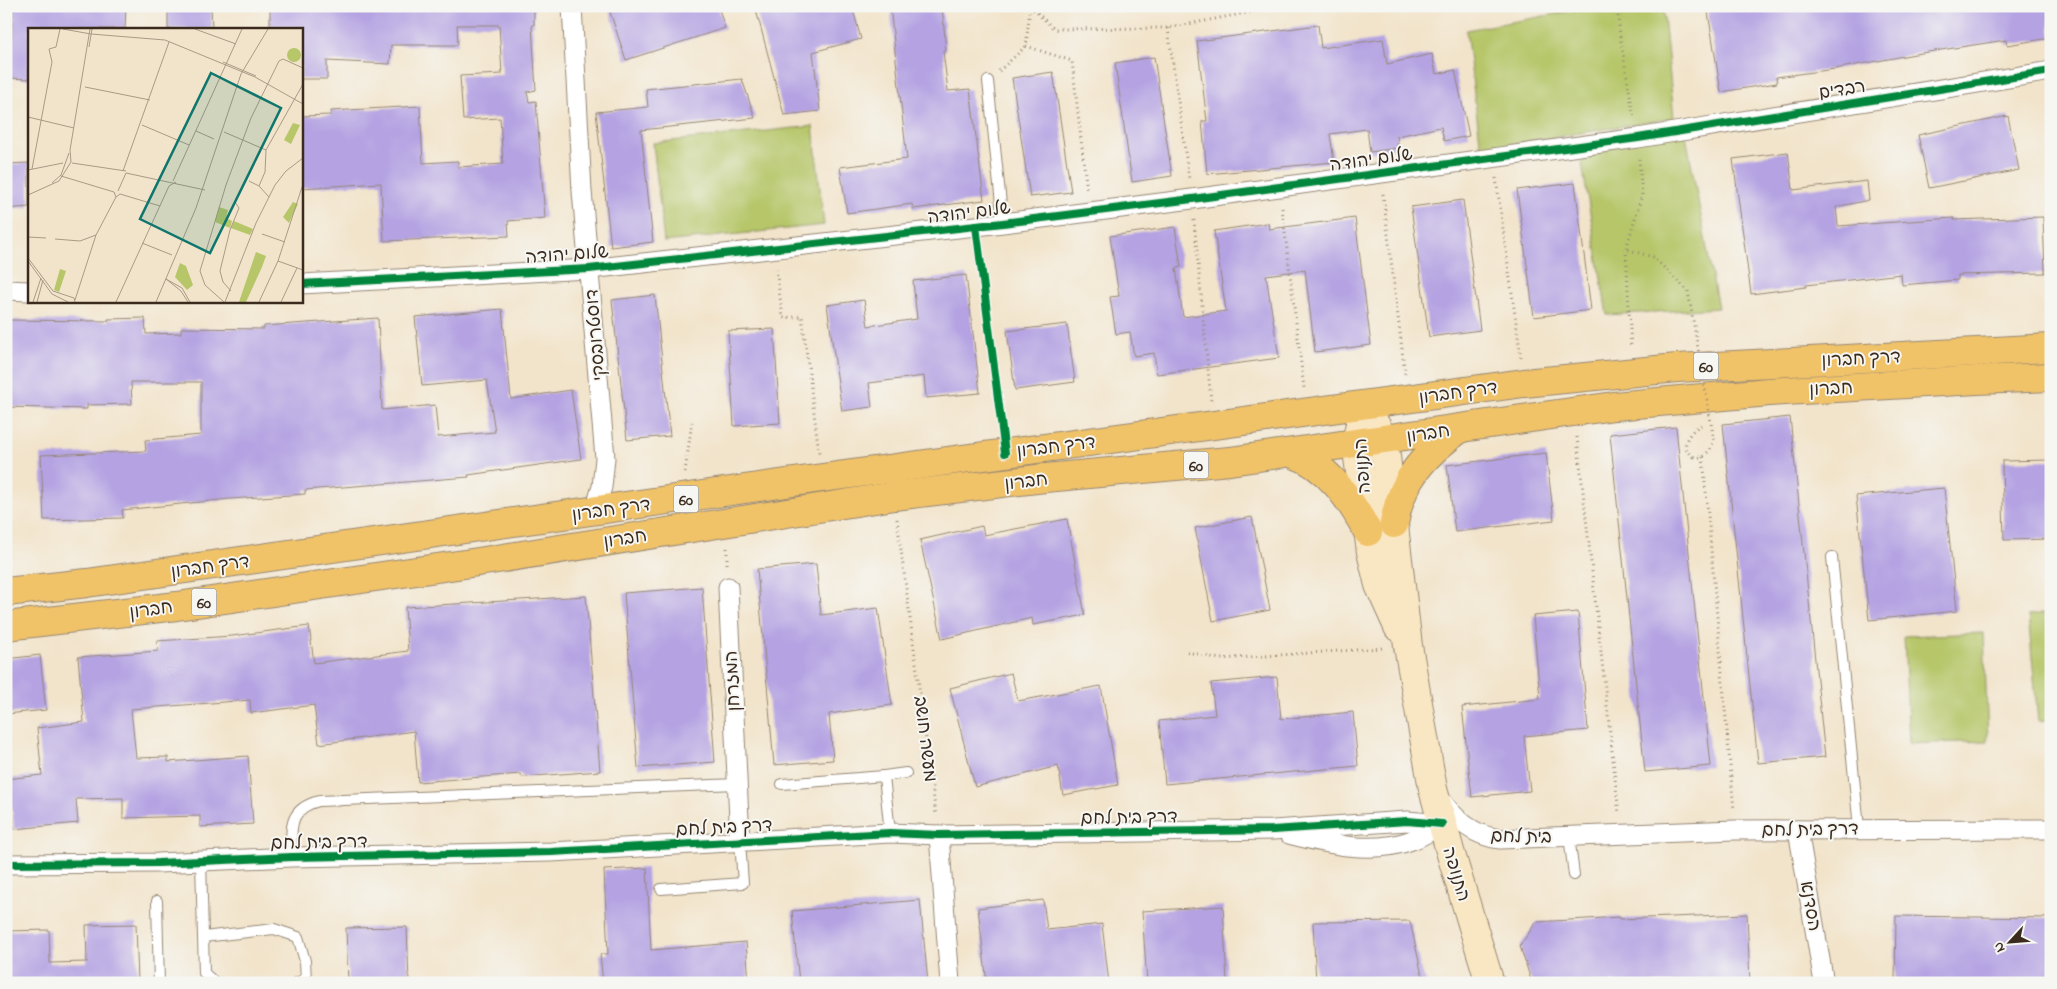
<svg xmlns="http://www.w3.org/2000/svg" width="2057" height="989" font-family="'Indie Flower','Playpen Sans Hebrew',sans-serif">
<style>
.green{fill:#b6c669;stroke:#787844}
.building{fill:#b4a2e2}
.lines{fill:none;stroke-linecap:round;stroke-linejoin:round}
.lane-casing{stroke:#968774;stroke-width:12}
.street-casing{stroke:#968774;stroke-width:21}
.secondary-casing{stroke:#968774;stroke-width:30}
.highway-casing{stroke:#968774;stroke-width:30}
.path{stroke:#968774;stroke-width:3;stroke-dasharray:1 4;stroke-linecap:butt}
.lane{stroke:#fff;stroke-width:10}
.street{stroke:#fff;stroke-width:19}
.secondary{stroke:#f9e7c3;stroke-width:28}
.highway{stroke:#f1c369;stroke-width:28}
.path-bridge{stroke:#968774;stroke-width:3;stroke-dasharray:1 4;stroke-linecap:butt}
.cycleway-casing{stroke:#f6f6f2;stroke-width:11}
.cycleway{stroke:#00873e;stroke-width:8}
.labels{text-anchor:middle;stroke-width:4;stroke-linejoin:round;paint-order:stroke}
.shield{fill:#f6f6f2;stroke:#73675e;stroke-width:1}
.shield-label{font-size:16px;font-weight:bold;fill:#3b2a1e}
.street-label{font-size:18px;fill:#3b2a1e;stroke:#f6f6f2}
.inset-road{fill:none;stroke:#a99a86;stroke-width:1}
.view{fill:#0f766e;fill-opacity:0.15;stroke:#0f766e;stroke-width:2.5}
.inset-edge{fill:none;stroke:#3b2a1e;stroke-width:2.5}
</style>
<rect width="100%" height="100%" fill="#f6f6f2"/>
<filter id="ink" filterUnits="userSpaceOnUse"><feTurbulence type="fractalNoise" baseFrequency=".02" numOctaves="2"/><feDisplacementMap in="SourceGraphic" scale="10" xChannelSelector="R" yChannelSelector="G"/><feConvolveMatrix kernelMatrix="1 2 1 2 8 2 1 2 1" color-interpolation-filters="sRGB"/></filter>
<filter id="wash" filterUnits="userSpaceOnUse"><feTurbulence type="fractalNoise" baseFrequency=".0096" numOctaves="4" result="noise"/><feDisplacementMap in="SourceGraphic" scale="20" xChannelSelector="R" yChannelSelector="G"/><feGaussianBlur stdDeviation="1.12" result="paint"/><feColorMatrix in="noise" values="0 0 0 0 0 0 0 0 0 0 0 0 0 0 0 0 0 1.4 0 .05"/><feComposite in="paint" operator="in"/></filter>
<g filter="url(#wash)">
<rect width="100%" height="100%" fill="#f2e4cb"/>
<g class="green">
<polygon points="1573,6 1663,6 1674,118 1481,149 1466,30 1573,11"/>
<polygon points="813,126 824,225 664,242 653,143"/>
<polygon points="1685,130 1718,308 1607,315 1579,146"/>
<polygon points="2051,613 2051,720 2038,721 2028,615"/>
<polygon points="1984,633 1988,741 1909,744 1904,636"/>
</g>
<g id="blocks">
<g class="building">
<polygon points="13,6 126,6 125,29 29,29 29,79 9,78"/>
<polygon points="168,6 211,6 212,29 168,29"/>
<polygon points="270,6 534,6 534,25 532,25 536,90 527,92 529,102 536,101 545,218 508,221 509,236 384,241 381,183 301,188 301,116 331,115 331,111 420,106 423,163 458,161 458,167 503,164 500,118 463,120 460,76 502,74 499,25 457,25 458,45 391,45 390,64 327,61 327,79 301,79 301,29 270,29"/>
<polygon points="608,6 718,6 725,28 626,60"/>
<polygon points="755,6 852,6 861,39 813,52 820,111 784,115"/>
<polygon points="890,6 942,6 946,51 943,51 948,91 970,89 984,200 913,209 912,204 847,213 840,167 907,159"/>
<polygon points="1707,6 2048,6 2051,38 2007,45 2006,40 1915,54 1835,69 1776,77 1777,83 1721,92"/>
<polygon points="1318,25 1321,48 1383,39 1387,64 1432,54 1436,74 1455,70 1469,136 1444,141 1441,127 1397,136 1398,148 1370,152 1367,129 1330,134 1334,162 1207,174 1202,121 1207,121 1197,41"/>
<polygon points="1154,57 1172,176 1132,182 1115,63"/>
<polygon points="1053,72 1071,192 1030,197 1012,78"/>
<polygon points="742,79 755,118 641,130 653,242 611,247 596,112 648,107 646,89"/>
<polygon points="2008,116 2019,170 1929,188 1918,135"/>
<polygon points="1788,152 1793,190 1867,181 1869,200 1836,207 1838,226 1954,218 1954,220 2043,217 2045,273 1958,275 1958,280 1902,285 1901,274 1806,285 1806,287 1751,294 1733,159"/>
<polygon points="29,163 29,207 6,209 6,164"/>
<polygon points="1575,183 1591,310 1534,317 1517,190"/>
<polygon points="1463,200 1480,330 1429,337 1411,207"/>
<polygon points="1355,218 1371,345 1315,352 1305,270 1266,275 1279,358 1157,374 1154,353 1134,356 1130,332 1116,334 1110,297 1119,296 1110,236 1175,227 1181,267 1176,268 1183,317 1226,311 1214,231 1268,223 1269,229"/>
<polygon points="966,275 980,393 926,398 924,376 869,383 872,407 842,411 827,305 864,300 868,326 917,319 913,281"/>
<polygon points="655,295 670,436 627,440 612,300"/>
<polygon points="502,309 511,399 571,390 581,459 468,475 469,477 305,490 305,494 230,499 122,510 123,518 44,520 41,455 146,451 145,440 201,435 201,382 131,382 132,404 87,405 87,409 6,407 6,320 108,321 108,319 145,318 146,334 181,333 181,328 264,329 264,326 378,318 382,410 435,405 438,437 495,432 487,380 422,386 415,317"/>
<polygon points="1067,324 1075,382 1015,390 1007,331"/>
<polygon points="774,329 780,423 734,426 728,331"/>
<polygon points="1790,417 1825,757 1758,763 1723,424"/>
<polygon points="1676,427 1711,766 1645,772 1610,434"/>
<polygon points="1546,453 1554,520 1455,532 1447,465"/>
<polygon points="2051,460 2051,539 2004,540 2002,461"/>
<polygon points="1944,488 1957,611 1869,620 1856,496"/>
<polygon points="1252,517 1270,610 1213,621 1195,528"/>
<polygon points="1067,519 1085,615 1033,625 1032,618 942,639 920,540 982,526 984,535"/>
<polygon points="816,564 821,615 878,608 892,705 829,714 833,760 774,765 757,569"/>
<polygon points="702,587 715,762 638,768 624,593"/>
<polygon points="586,596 600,771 522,777 521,774 418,782 414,731 319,744 314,705 251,713 250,700 131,709 136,758 168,757 168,762 248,756 253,824 200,827 200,816 123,818 123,798 76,799 78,823 14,829 12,806 6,806 6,779 42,775 37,728 84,722 78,657 158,651 157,641 232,636 309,626 314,663 408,651 405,607"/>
<polygon points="1578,612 1588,730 1524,736 1530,791 1472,797 1462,707 1540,699 1533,616"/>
<polygon points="40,655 46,710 6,714 6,659"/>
<polygon points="1011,673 1018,701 1101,686 1118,785 1063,795 1058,766 975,787 950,688"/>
<polygon points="1277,677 1281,719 1353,712 1358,766 1165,784 1159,721 1215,715 1211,683"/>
<polygon points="647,868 651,950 746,942 749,983 603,983 600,954 608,954 604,870"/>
<polygon points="920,900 928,983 799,983 792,911"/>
<polygon points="1043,900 1047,930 1102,924 1109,983 987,983 978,908"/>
<polygon points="1223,906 1227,983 1147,983 1142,911"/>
<polygon points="1747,914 1750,983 1532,983 1520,946 1536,922 1620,917 1620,919"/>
<polygon points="1896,916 2051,918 2051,983 1895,983"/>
<polygon points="1410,921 1421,971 1427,983 1316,983 1313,922"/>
<polygon points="136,924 138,983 6,983 6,931 49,930 50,963 87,962 86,925"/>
<polygon points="407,927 409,983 348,983 346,928"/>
</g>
</g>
</g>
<g filter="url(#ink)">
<use href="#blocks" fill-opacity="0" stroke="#968774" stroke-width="1"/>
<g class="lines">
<defs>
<g id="lane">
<polyline points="988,81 1003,223"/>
<polyline points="1832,557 1859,828"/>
<polyline points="884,776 906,773"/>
<polyline points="782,784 884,776 890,833"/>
<polyline points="1569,836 1574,875"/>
<path d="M292,857C291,830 287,809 319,801L737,784"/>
<polyline points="201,861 204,973 215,983"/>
<polyline points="661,889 743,883 740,841"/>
<polyline points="157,901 159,983"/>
<polyline points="203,937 274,929 298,937 305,961 306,979 296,983"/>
</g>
<g id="street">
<polyline points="572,6 582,191 605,458 602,487 594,512"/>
<polyline points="301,284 589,269 1003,223 1192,199 1638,138 2051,71"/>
<polyline points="6,290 29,291"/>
<polyline points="728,587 740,841"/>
<path d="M1438,796C1454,819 1473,836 1500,839L1735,830L2051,829"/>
<polyline points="1798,830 1824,983"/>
<path d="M1289,834C1328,844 1373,855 1412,840C1423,836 1432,830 1442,824"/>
<polyline points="939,835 950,983"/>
<polyline points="6,864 158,863 292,857 551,852 890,833 939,835 1273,830 1407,821 1442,824"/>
</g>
<g id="secondary">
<polyline points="1364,405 1384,439 1408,646 1433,789 1450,851 1490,983"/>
<polyline points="1361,419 1356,443 1371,552 1379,585 1398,627"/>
</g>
<g id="highway">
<path d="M1291,453C1328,465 1350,499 1368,532"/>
<path d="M1394,524C1401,479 1425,454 1461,428"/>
<polyline points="6,592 87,583 822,478 1524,383 1677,368 2051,348"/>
<polyline points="6,626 177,606 478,562 894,496 1045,478 1230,461 1614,406 1769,392 1977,380 2051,377"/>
</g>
</defs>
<use href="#lane" class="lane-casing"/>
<use href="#street" class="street-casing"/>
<use href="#secondary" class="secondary-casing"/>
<use href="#highway" class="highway-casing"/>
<g class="path">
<polyline points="1030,6 1054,29 1168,28 1282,6"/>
<polyline points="1617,6 1620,36 1634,118"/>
<polyline points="1168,28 1189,179"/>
<polyline points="1026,46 1072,61 1087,191"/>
<polyline points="999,71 1026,46 1030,7"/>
<polyline points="1639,159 1642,195 1626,249 1653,257 1688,291"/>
<polyline points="1496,178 1521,358"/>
<polyline points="1383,194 1405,374"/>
<polyline points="1282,208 1304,388"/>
<polyline points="1194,220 1211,401"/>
<polyline points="1626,249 1631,348"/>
<polyline points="776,269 783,318 802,316 819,453"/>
<polyline points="1577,437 1619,814"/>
<path d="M1693,457C1678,446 1689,432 1701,425"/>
<polyline points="1703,457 1734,810"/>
<polyline points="685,472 692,422"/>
<polyline points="897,519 936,815"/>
<polyline points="727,548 727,567"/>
<polyline points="1187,652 1220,659 1383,648"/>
</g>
<use href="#lane" class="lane"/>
<use href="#street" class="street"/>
<use href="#secondary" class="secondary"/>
<use href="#highway" class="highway"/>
<polyline class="path-bridge" points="1688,291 1714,440 1710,450 1703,457 1693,457"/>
<defs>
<g id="cycleway">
<polyline points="976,226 1005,453"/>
<polyline points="301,284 589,269 1003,223 1192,199 1638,138 2051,71"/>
<polyline points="6,864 158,863 292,857 551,852 890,833 939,835 1273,830 1407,821 1442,824"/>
</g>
</defs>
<use href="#cycleway" class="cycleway-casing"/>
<use href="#cycleway" class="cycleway"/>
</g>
</g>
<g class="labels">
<g class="shield">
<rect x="1693.5" y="352.5" width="25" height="27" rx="4"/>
<rect x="1183.5" y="451.5" width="25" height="27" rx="4"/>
<rect x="673.5" y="485.5" width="25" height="27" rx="4"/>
<rect x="191.5" y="588.5" width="25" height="27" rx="4"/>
</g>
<g class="shield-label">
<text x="1706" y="372">60</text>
<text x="1196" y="471">60</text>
<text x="686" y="505">60</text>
<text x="204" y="608">60</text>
</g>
<g class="street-label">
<text transform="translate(1842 89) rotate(-9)" y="6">רבדים</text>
<text transform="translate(1371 159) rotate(-8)" y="6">שלום יהודה</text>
<text transform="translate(969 212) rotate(-7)" y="6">שלום יהודה</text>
<text transform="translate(567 254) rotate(-4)" y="6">שלום יהודה</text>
<text transform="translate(595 335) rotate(-95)" y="6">דוסטרובסקי</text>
<text transform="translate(1861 358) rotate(-3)" y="6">דרך חברון</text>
<text transform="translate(1831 388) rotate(-3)" y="6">חברון</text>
<text transform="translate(1458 392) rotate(-8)" y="6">דרך חברון</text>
<text transform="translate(1428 433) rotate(-9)" y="6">חברון</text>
<text transform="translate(1056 446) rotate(-7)" y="6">דרך חברון</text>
<text transform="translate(1362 466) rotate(-94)" y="6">התנופה</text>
<text transform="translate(1026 481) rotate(-7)" y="6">חברון</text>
<text transform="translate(611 509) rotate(-8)" y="6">דרך חברון</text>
<text transform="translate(625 538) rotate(-9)" y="6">חברון</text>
<text transform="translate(210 566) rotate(-8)" y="6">דרך חברון</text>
<text transform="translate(151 609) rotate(-8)" y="6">חברון</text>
<text transform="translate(732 681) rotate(-93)" y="6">המזרחן</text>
<text transform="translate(926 739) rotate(83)" y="6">מעשה חושב</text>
<text transform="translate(1129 817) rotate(-1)" y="6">דרך בית לחם</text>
<text transform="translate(724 827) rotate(-3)" y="6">דרך בית לחם</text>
<text transform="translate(1810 829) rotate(-1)" y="6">דרך בית לחם</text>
<text transform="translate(1521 836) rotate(1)" y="6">בית לחם</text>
<text transform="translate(319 842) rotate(-1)" y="6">דרך בית לחם</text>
<text transform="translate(1457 874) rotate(73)" y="6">התנופה</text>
<text transform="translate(1811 906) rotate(80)" y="6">הסדנא</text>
</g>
</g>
<g transform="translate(28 28)">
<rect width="275" height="275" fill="#f2e4cb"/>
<path d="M259 27a7 7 0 1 1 14 0a7 7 0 1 1-14 0ZM265,95L272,97L263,116L256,112ZM265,174L270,176L261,195L255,189ZM191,179L200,182L198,190L204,193L202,200L187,194ZM206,193L225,201L222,207L203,200ZM228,224L238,228L234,239L218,274H211ZM152,235L158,238L165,257L159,262L147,249ZM32,241L38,243L31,264L26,262Z" fill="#b6c669"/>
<path class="inset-road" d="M35,1L63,6L137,12L227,49L275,76M167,1L208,16M61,19L64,1M195,34L228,48M57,59L122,72M0,89L46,100M114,97L161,117M168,103L186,111M196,104L238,122M43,134L42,122L62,1M44,135L98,143M4,141L24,34L21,21L28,19L32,1M0,142L35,135M95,143L141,14M98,145L177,162M33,148L86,164M145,153L214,1M221,153L231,158L241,169M24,155L33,147L41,125M231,158L237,144L238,122L275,56M90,163L98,145M86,164L88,169L92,166L132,178M0,167L31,153L43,134M234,206L257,214M0,209L18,210M27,211L52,213L68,207L88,169M114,215L144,227M0,230L25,263L46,270L47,274M0,233L24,266L40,274M250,233L275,242M138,251L154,260L162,274M138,251L153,263L160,274M203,263L195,254L192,243L202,202L211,180L207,174M47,272L68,207M5,274L13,250M9,274L15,252M88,274L141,158L148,154M128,274L168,180L213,46L240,1M196,274L177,257L172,243L198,157L223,90L251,33L255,31L275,40M197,274L228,195L247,157L258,143L275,130M231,274L250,233L275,156M253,274L269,240"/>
<path class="view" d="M183,45L253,80L182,225L112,191Z"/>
<rect width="275" height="275" class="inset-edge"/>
</g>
<rect width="2057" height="989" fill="none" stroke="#f6f6f2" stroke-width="25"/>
<g transform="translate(2010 942) rotate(244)" stroke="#f6f6f2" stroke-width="4" paint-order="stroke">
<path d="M0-4L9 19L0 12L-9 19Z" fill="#3b2a1e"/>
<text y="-8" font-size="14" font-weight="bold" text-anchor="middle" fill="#3b2a1e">N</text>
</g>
</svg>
